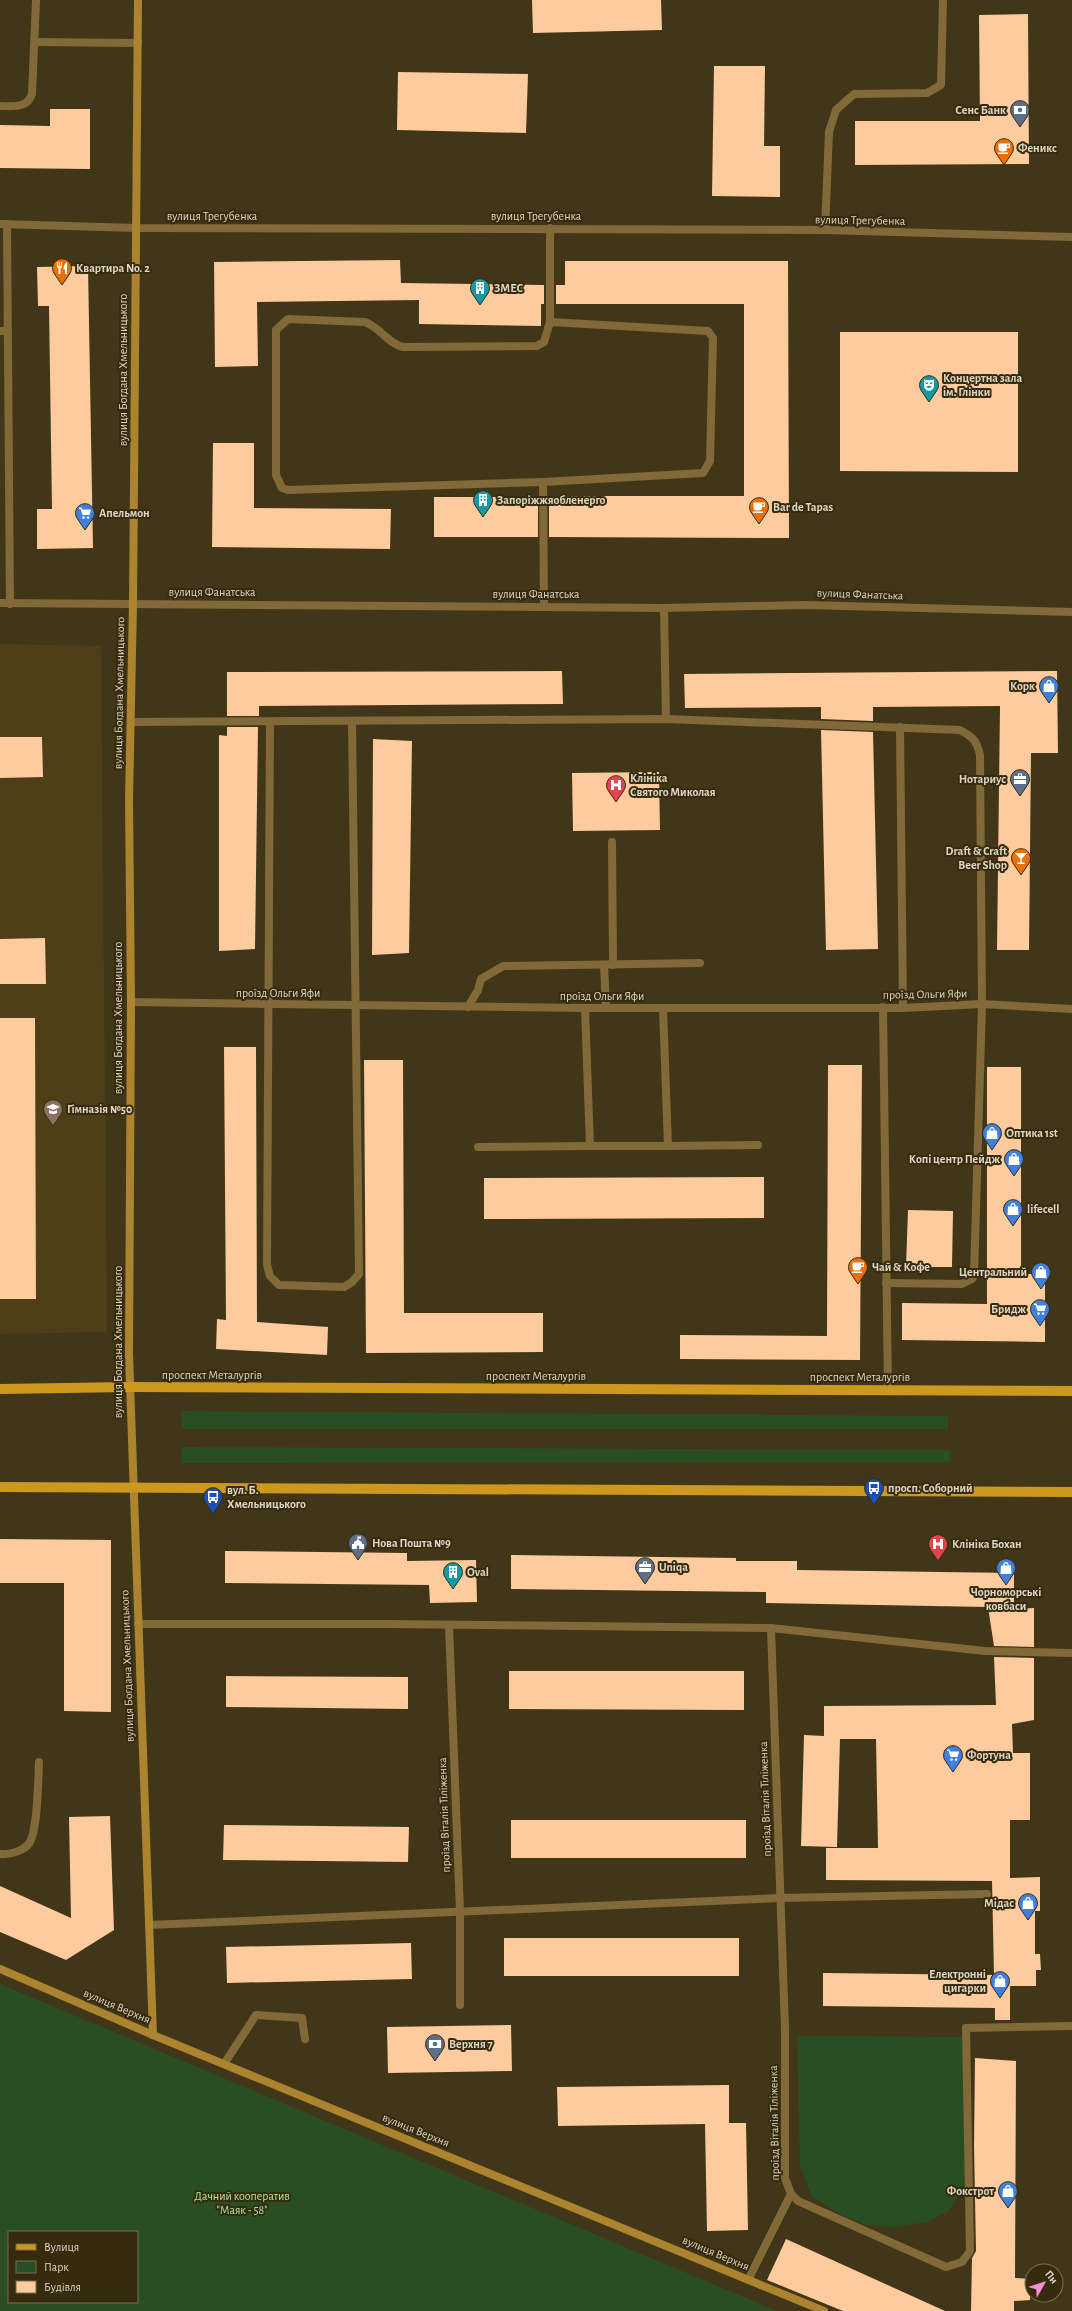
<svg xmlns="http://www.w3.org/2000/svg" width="1072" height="2311" font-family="'Alegreya Sans',sans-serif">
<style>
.built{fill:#4f3f19}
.green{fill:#294e23;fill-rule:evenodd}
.building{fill:#fdcb9d}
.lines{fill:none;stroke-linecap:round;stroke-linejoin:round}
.lane{stroke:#826939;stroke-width:8}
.street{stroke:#826939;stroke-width:8}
.secondary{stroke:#ac8430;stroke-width:8}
.primary{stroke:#cc981e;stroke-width:10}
.labels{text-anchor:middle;stroke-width:4;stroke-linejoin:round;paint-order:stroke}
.poi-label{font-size:12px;font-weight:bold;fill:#ddd6c5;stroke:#372b0d;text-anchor:start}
.street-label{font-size:12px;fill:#ddd6c5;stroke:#372b0d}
.park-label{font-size:12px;fill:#a4eb98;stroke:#372b0d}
</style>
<rect width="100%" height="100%" fill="#423618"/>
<polygon class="built" points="0,644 101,646 107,1332 0,1334"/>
<g class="green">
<polygon points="181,1411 948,1416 948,1429 182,1429"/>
<polygon points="182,1447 950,1450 950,1462 181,1463"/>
<path d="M0,1984L777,2311H0ZM9,2232H137V2302H9Z"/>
<polygon points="797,2036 963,2037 966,2181 949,2211 926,2222 895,2227 866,2225 836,2212 811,2195 800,2166"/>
</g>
<g class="building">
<polygon points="532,0 661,0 662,30 533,33"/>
<polygon points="1028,14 1029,164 855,165 855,121 980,121 979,15"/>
<polygon points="714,66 765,66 764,146 780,146 780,197 712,196"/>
<polygon points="398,72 528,74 526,133 397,130"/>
<polygon points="50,109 90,109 90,169 0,168 0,125 50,126"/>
<polygon points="400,260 401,283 544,285 544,304 541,304 541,326 419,324 419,300 257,302 258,366 215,367 214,262"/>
<polygon points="565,261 788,261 789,538 549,537 549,497 559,497 559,496 744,496 744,304 556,304 556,285 565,285"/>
<polygon points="88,266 93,548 37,549 37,509 52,509 49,306 38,306 37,267"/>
<polygon points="840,332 1018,332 1018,472 840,471"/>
<polygon points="213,443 254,443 254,508 391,509 390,549 212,547"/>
<rect x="434" y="497" width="104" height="40"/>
<polygon points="562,671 563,704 259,706 259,716 227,716 227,672"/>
<polygon points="1057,671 1058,753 1031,753 1029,950 997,950 1000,706 873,707 873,721 821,719 821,707 685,708 684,674"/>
<polygon points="227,727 258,727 255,949 219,951 219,735 227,736"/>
<polygon points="821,730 873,732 878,949 826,950"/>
<polygon points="0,737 42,737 43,777 0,778"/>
<polygon points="373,739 412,741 409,953 372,955"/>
<polygon points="659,772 660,830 573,831 572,773"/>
<polygon points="45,938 46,984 0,984 0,939"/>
<polygon points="0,1018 35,1018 36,1299 0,1299"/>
<polygon points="224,1047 256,1047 257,1322 328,1327 327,1355 216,1349 217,1319 226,1320"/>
<polygon points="364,1060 403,1060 404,1313 543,1313 543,1352 366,1353"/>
<polygon points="828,1065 862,1065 860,1360 680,1359 680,1335 827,1336"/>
<polygon points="987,1067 1021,1067 1021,1274 1045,1274 1045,1342 902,1340 902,1303 987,1304"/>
<polygon points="764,1177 764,1218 484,1219 484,1178"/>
<polygon points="908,1210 953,1211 952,1267 906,1267"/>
<polygon points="0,1539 111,1540 111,1712 64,1711 64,1583 0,1583"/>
<polygon points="225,1551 407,1553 407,1561 476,1560 477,1602 430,1603 429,1585 225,1583"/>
<polygon points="511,1555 736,1558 736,1561 797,1561 797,1570 1014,1573 1014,1609 1034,1608 1034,1647 994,1646 988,1607 766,1603 766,1592 511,1589"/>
<polygon points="994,1657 1034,1658 1034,1720 1012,1724 1013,1753 1030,1753 1030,1820 1010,1820 1010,1878 1040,1877 1040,1911 1035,1911 1035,1954 1040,1954 1041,1970 1036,1970 1036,1986 1010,1986 1010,2020 995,2020 995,2008 823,2006 823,1973 994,1975 992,1881 826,1880 826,1848 878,1848 876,1739 840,1739 837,1847 801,1846 804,1735 824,1736 824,1706 996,1705"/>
<polygon points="509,1671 744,1671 744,1710 509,1709"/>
<polygon points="226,1676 408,1677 408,1709 226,1707"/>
<polygon points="110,1816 114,1930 66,1960 0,1932 0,1886 71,1918 69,1817"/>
<rect x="511" y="1820" width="235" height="38"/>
<polygon points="224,1825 409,1827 408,1862 223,1860"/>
<rect x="504" y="1938" width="235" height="38"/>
<polygon points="411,1943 412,1979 227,1983 226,1947"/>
<polygon points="511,2025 512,2071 388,2073 387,2027"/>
<polygon points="975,2058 1016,2061 1015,2278 1030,2279 1030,2300 1014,2301 1014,2311 971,2311 972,2258 976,2251 974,2146"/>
<polygon points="729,2085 729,2123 746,2123 748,2230 707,2231 705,2124 558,2126 557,2087"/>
<polygon points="786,2239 945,2311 843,2311 767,2280"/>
</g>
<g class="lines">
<g class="lane">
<polyline points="35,42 138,43"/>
<path d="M0,106C13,106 27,109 32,94L36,0"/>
<polyline points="7,224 10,604"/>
<polyline points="825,230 829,132 836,110 854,94 927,93 941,85 943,0"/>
<polyline points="0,331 8,331"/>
<path d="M543,482L288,490L282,488L276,475V330L288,319L365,322C381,328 387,343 403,347L537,346L544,342L550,322"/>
<polyline points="544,606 543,482 703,473 710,461 713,338 708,331 550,322 550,228"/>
<polyline points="664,608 666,719"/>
<path d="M131,722L666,719L960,730C973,737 977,741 980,755L982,1004L974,1276L972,1279L962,1284L886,1283"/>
<polyline points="270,722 267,1265 270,1276 279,1285 344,1287 352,1282 359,1274 352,722"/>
<polyline points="900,727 903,1008"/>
<polyline points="612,842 613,965"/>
<polyline points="604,965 606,1007"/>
<polyline points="468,1007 478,990 481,979 503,966 700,963"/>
<polyline points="883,1007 888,1391"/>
<polyline points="585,1008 590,1146 668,1146 663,1008"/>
<polyline points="668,1146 758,1145"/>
<polyline points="478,1147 590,1146"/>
<polyline points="138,1624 388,1624 771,1628 785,2028 785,2178 791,2194 748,2280"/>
<polyline points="449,1625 460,1912 460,2005"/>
<polyline points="771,1628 985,1651 1072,1653"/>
<path d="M0,1854C9,1855 25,1851 30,1842C38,1827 38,1781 39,1762"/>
<polyline points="149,1925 780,1898 987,1894"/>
<polyline points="224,2064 256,2015 302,2018 305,2039"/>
<polyline points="791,2194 798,2201 946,2267 962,2262 970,2251 966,2028"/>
</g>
<g class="street">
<polyline points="0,224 136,228 825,230 1072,237"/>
<polyline points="0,603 664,608 805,605 1072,612"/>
<polyline points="131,1002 585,1008 903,1008 982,1004 1072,1009"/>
<polyline points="966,2028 1072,2026"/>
</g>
<g class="secondary">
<polyline points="138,0 133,604 129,800 131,1002 129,1354 153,2035"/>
<polyline points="0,1969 153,2035 824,2311"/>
</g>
<g class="primary">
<polyline points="0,1389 129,1387 1072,1391"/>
<polyline points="0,1487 1072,1492"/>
</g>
</g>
<defs>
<symbol id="bank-pin" viewBox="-11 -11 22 30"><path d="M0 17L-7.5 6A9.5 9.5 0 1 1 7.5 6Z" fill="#5c6f8a" stroke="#372b0d"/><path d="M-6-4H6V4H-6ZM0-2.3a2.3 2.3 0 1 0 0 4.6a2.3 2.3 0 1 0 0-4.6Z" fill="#fff"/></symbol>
<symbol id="cafe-pin" viewBox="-11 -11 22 30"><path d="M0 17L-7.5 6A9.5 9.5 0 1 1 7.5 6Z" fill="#e8710a" stroke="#372b0d"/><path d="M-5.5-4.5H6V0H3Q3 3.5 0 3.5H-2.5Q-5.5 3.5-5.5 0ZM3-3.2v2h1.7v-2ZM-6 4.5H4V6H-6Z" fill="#fff"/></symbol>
<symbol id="restaurant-pin" viewBox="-11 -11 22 30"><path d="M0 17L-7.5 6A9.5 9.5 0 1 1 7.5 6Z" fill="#e8710a" stroke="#372b0d"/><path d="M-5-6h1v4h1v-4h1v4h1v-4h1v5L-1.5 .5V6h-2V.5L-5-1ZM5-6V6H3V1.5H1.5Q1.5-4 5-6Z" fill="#fff"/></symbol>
<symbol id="building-pin" viewBox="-11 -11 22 30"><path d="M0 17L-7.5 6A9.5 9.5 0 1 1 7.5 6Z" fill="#0f9aa8" stroke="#372b0d"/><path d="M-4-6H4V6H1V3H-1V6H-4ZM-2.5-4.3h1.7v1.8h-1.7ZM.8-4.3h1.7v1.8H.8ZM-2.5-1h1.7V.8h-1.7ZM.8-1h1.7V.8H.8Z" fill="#fff"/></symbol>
<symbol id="theatre-pin" viewBox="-11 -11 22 30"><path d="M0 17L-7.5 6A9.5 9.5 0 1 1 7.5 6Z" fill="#0f9aa8" stroke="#372b0d"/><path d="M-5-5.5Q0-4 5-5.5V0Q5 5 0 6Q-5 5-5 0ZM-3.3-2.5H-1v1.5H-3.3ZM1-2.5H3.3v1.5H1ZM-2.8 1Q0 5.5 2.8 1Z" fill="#fff"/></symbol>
<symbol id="supermarket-pin" viewBox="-11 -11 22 30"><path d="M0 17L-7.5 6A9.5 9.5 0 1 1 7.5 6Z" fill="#3f7fe0" stroke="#372b0d"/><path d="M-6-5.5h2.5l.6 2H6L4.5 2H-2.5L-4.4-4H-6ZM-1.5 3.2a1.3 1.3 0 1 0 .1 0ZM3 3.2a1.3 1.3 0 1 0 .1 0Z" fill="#fff"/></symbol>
<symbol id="shop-pin" viewBox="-11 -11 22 30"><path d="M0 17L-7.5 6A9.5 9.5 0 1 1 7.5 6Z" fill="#3f7fe0" stroke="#372b0d"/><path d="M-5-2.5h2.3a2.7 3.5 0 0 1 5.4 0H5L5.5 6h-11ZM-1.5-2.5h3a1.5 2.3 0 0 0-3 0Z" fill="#fff"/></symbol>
<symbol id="office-pin" viewBox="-11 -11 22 30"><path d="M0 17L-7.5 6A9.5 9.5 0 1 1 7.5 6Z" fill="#5c6f8a" stroke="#372b0d"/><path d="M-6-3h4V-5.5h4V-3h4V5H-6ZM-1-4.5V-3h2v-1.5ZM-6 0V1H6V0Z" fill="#fff"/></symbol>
<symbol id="hospital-pin" viewBox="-11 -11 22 30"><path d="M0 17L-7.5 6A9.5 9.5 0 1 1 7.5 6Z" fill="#e0444e" stroke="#372b0d"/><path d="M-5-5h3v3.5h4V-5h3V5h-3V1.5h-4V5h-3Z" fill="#fff"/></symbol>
<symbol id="bar-pin" viewBox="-11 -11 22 30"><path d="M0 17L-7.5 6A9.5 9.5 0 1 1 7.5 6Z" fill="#e8710a" stroke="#372b0d"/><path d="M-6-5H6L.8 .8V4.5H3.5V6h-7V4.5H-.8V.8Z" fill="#fff"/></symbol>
<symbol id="school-pin" viewBox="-11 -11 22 30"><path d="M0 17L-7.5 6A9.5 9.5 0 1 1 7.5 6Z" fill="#8d6e63" stroke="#372b0d"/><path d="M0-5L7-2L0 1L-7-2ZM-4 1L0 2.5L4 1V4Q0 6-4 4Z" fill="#fff"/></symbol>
<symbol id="bus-pin" viewBox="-11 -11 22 30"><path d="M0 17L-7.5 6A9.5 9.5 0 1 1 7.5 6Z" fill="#1a4fb4" stroke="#372b0d"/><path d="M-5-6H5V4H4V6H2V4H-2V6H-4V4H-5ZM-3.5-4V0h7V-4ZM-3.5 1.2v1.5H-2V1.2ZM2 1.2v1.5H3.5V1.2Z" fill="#fff"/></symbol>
<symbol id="civic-pin" viewBox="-11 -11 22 30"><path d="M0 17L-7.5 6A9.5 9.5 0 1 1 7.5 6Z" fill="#5c6f8a" stroke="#372b0d"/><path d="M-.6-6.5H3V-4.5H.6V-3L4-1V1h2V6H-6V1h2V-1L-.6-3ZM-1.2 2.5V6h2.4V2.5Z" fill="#fff"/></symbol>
</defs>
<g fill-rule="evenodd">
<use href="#bank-pin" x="1009" y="99" width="22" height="30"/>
<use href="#cafe-pin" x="993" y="137" width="22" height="30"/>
<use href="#restaurant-pin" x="51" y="257" width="22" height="30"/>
<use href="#building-pin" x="469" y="277" width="22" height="30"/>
<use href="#theatre-pin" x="918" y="374" width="22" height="30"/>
<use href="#building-pin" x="472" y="489" width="22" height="30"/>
<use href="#cafe-pin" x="748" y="496" width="22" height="30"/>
<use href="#supermarket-pin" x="74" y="502" width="22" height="30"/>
<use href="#shop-pin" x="1038" y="675" width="22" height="30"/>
<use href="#office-pin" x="1009" y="768" width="22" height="30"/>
<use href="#hospital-pin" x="605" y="774" width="22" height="30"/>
<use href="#bar-pin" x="1010" y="847" width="22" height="30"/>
<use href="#school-pin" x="42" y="1098" width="22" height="30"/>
<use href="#shop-pin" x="981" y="1122" width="22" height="30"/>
<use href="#shop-pin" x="1003" y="1148" width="22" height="30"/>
<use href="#shop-pin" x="1002" y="1198" width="22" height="30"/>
<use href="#cafe-pin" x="847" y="1256" width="22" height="30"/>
<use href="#shop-pin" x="1030" y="1261" width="22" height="30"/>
<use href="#supermarket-pin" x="1029" y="1298" width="22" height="30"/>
<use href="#bus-pin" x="863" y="1477" width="22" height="30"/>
<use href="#bus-pin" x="202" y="1486" width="22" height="30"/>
<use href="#civic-pin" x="347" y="1532" width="22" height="30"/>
<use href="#hospital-pin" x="927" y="1533" width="22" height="30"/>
<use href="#office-pin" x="634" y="1556" width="22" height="30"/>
<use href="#shop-pin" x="995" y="1557" width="22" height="30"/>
<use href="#building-pin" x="442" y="1561" width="22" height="30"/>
<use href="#supermarket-pin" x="942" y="1744" width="22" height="30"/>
<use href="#shop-pin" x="1017" y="1892" width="22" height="30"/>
<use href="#shop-pin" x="989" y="1970" width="22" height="30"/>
<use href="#bank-pin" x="424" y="2033" width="22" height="30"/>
<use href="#shop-pin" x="997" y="2180" width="22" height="30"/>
</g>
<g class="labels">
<g class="poi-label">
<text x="1006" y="114" text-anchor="end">Сенс Банк</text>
<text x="1018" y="152">Феникс</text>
<text x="76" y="272">Квартира No. 2</text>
<text x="494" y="292">ЗМЕС</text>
<text x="943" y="382">Концертна зала<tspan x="943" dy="14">ім. Глінки</tspan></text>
<text x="497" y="504">Запоріжжяобленерго</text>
<text x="773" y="511">Bar de Tapas</text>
<text x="99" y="517">Апельмон</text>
<text x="1035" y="690" text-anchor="end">Корк</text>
<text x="630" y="782">Клініка<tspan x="630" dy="14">Святого Миколая</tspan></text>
<text x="1006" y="783" text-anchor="end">Нотариус</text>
<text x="1007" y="855" text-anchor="end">Draft &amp; Craft<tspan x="1007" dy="14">Beer Shop</tspan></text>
<text x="67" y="1113">Гімназія №50</text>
<text x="1006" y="1137">Оптика 1st</text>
<text x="1000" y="1163" text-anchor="end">Копі центр Пейдж</text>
<text x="1027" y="1213">lifecell</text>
<text x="872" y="1271">Чай &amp; Кофе</text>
<text x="1027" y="1276" text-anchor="end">Центральний</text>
<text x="1026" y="1313" text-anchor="end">Бридж</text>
<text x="888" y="1492">просп. Соборний</text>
<text x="227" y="1494">вул. Б.<tspan x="227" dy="14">Хмельницького</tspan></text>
<text x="372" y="1547">Нова Пошта №9</text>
<text x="952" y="1548">Клініка Бохан</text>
<text x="659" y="1571">Uniqa</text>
<text x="467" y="1576">Oval</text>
<text x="1006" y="1596" text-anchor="middle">Чорноморські<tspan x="1006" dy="14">ковбаси</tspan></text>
<text x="967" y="1759">Фортуна</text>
<text x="1014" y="1907" text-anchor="end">Мідас</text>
<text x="986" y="1978" text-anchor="end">Електронні<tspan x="986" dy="14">цигарки</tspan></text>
<text x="449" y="2048">Верхня 7</text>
<text x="994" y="2195" text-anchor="end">Фокстрот</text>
</g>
<g class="street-label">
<text x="212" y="220">вулиця Трегубенка</text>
<text x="536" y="220">вулиця Трегубенка</text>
<text transform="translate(860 220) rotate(1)" y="4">вулиця Трегубенка</text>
<text transform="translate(123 370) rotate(-90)" y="4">вулиця Богдана Хмельницького</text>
<text x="212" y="596">вулиця Фанатська</text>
<text x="536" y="598">вулиця Фанатська</text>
<text transform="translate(860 594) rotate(2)" y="4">вулиця Фанатська</text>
<text transform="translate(119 693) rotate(-89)" y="4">вулиця Богдана Хмельницького</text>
<text x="278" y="997">проїзд Ольги Яфи</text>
<text transform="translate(925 994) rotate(-1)" y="4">проїзд Ольги Яфи</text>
<text x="602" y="1000">проїзд Ольги Яфи</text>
<text transform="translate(118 1018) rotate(-90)" y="4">вулиця Богдана Хмельницького</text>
<text transform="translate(118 1342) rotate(-90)" y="4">вулиця Богдана Хмельницького</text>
<text x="212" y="1379">проспект Металургів</text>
<text x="536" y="1380">проспект Металургів</text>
<text x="860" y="1381">проспект Металургів</text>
<text transform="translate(127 1666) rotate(-92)" y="4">вулиця Богдана Хмельницького</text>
<text transform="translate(765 1799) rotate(-92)" y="4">проїзд Віталія Тіліженка</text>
<text transform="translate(444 1815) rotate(-92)" y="4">проїзд Віталія Тіліженка</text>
<text transform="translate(117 2006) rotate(23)" y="4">вулиця Верхня</text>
<text transform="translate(774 2123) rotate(-91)" y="4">проїзд Віталія Тіліженка</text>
<text transform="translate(416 2130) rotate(22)" y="4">вулиця Верхня</text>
<text transform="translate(716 2253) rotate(23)" y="4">вулиця Верхня</text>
</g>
<g class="park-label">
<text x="242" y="2200">Дачний кооператив<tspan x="242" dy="14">"Маяк - 58"</tspan></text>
</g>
</g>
<rect x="8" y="2231" width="130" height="72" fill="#372b0d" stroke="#796f57"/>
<rect x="16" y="2244" width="20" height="6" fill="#cc981e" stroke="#796f57"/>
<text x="44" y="2251" font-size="12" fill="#ddd6c5">Вулиця</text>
<rect x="16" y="2261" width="20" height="12" fill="#294e23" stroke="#796f57"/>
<text x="44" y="2271" font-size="12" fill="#ddd6c5">Парк</text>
<rect x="16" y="2281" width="20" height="12" fill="#fdcb9d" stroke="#796f57"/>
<text x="44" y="2291" font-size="12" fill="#ddd6c5">Будівля</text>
<g transform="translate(1044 2283) rotate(51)"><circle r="19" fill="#372b0d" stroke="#796f57"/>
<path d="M0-3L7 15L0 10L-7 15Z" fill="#f690cf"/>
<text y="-6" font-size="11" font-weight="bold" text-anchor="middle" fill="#ddd6c5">Пн</text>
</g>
</svg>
